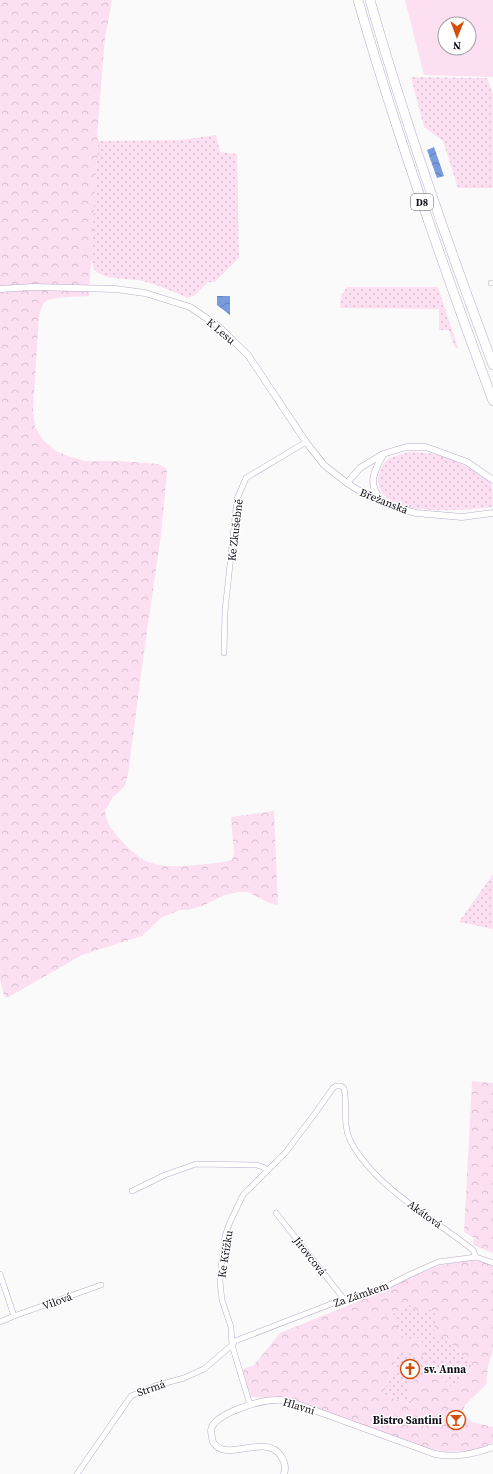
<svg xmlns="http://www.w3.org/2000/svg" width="493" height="1474" font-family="'Source Serif 4',serif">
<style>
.grass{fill:url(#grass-dots)}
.forest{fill:url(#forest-crowns);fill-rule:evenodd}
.green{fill:#fce0f1;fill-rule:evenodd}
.water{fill:url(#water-waves)}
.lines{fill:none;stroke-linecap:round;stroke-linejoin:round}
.minor-casing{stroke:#b8accc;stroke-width:6}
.tertiary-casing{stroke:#b8accc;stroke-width:7}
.motorway-casing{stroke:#b8accc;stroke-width:10}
.minor{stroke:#fff;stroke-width:5}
.tertiary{stroke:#fff;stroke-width:6}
.motorway{stroke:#fff;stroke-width:9}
.labels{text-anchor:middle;stroke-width:3;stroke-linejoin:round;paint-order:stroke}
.shield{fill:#fff;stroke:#59565e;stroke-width:1}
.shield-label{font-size:10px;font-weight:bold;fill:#120e19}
.street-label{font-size:11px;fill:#120e19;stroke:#fff}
.poi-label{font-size:11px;font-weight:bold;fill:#120e19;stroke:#fff;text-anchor:start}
</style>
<defs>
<pattern id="grass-dots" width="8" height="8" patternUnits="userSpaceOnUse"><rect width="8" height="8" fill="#fce0f1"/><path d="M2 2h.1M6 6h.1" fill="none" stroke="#d7bfce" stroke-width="1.8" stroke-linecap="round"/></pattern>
<pattern id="forest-crowns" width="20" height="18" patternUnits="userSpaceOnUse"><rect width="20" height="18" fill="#fce0f1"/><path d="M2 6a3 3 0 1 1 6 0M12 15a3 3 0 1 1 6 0" fill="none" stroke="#d7bfce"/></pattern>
<pattern id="water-waves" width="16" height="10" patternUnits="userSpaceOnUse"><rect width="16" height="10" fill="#789bde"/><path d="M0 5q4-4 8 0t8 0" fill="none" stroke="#617db3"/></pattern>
</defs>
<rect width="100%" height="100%" fill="#fafafa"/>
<g class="grass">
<polygon points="411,77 487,78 493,94 493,188 458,188 443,141 424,127"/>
<path d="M216,135L220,152L237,154L239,258L215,282H208L194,296L188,298C174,292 158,285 143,281C129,278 101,281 93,268V264L90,259L98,141L181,140Z"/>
<polygon points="347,287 438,287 458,348 455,348 449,330 439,330 439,309 340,308 341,296"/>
<path d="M408,452C439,452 456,459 481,476C485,478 490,481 492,486C493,491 493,501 493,507C467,510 369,521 379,474C383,458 394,456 408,452Z"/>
<polygon points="493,874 493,929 459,922"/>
<polygon points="409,1304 436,1311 446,1338 474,1368 451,1387 432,1367 412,1404 384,1395 387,1382 395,1369 396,1354 407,1351 419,1357 404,1339 391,1315"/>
</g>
<g class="forest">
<path d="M0,0H112L105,38L97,135L98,141L89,296C79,297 53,296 45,302C41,305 41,311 39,316L33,409L35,427L43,440L56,451L68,456L85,461H121L158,464L166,468L167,472L161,535L145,645L128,774L125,786L113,797L105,811C108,826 111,828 121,840C144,867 161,868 195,865C208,864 220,863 232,860L234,853L231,817L274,811L278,905L269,903L248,892H238L225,895L202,906L188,910H180L162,917L142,936L82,955L7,998L4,996L0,980Z"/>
<polygon points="472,1081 493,1083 493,1253 473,1245 474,1238 464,1232"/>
<path d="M472,1258L485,1261L493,1266V1350L488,1366L486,1385L465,1405L463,1413L472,1422L493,1427V1442L477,1450L447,1452L419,1447L288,1399L251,1397L245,1381L243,1369L254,1365L280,1333L366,1298L431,1268ZM409,1304L421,1315L429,1310L436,1311L433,1337L446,1338L474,1368L451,1387L432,1367L407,1386L411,1404L384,1395L387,1382L395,1369L396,1354L407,1351L419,1357L427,1353L420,1338L404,1339L391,1315Z"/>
</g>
<path class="green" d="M405,0H493V77L424,75ZM445,24H469V48H445Z"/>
<g class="water">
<polygon points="434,147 444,176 437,178 427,150"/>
<polygon points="217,296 230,296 230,315 217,305"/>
</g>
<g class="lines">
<defs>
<g id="minor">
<polyline points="491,283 493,283"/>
<polyline points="224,653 225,611 237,499 246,478 306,442"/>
<polyline points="132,1191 165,1175 196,1164 257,1165 265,1168 267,1171"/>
<polyline points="276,1213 344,1299"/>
<polyline points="0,1274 14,1316 0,1322"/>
<polyline points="14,1316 101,1285"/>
<path d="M250,1405L232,1345L231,1327L222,1300L220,1282L221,1268L225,1236L230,1222L243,1195L286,1152L316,1112L333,1088L336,1086H341L344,1088C348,1105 342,1123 350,1140C372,1185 434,1219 473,1250L476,1257"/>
<polyline points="77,1474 131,1396 155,1386 184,1378 204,1369 232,1345 235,1341 344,1299 380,1290 409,1275 438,1262 476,1257 493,1263"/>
</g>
<g id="tertiary">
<polyline points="0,289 33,287 115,289 145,293 190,307 218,326 248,355 306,442 324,465 347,483 366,495 384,503 400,509 416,513 462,517 493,513"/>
<polyline points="347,483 360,468 383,454 406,447 426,447 467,462 493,480"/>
<path d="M381,500C367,484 374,471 383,455"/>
<path d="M284,1474C286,1468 285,1462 281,1456C265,1432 226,1464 213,1442C212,1438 211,1434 211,1430C214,1413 261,1400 276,1400C283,1399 290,1402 297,1404L435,1454C456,1458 473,1454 493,1447"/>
</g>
<g id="motorway">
<path d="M358,0C397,136 444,269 493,401"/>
<path d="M370,0C405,123 448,245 493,365"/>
</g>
</defs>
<use href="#minor" class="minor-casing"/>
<use href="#tertiary" class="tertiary-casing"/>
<use href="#motorway" class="motorway-casing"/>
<use href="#minor" class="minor"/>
<use href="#tertiary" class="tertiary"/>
<use href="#motorway" class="motorway"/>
</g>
<defs>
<symbol id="church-ring" viewBox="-11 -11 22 22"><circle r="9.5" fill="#fff" stroke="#d34e08" stroke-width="1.5"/><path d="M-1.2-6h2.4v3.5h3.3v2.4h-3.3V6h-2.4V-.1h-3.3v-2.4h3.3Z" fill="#d34e08"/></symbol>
<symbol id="bar-ring" viewBox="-11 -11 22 22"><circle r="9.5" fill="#fff" stroke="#d34e08" stroke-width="1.5"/><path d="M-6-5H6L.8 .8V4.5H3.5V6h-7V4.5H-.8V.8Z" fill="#d34e08"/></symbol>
</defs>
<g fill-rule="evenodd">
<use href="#church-ring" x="399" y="1358" width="22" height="22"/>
<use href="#bar-ring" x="445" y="1409" width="22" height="22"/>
</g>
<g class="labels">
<rect class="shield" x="411" y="194" width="22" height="16" rx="3"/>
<g class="shield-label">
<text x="422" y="206">D8</text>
</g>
<g class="street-label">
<text transform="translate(221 331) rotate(40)" y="4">K Lesu</text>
<text transform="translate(384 501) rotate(22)" y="4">Břežanská</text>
<text transform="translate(235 530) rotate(-83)" y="4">Ke Zkušebně</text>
<text transform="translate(425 1214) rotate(36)" y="4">Akátová</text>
<text transform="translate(225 1254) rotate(-81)" y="4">Ke Křížku</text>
<text transform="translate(310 1256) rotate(52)" y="4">Jirovcová</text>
<text transform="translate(361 1294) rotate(-19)" y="4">Za Zámkem</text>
<text transform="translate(57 1301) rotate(-20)" y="4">Vilová</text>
<text transform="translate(151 1388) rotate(-19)" y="4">Strmá</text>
<text transform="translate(299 1406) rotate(17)" y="4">Hlavní</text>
</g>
<g class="poi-label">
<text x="424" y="1373">sv. Anna</text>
<text x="442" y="1424" text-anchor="end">Bistro Santini</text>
</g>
</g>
<g transform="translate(457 36) rotate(181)"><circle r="19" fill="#ffffff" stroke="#a09fa3"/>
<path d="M0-3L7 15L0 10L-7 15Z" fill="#d34e08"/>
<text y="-6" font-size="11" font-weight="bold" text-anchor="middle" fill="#120e19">N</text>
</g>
</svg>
